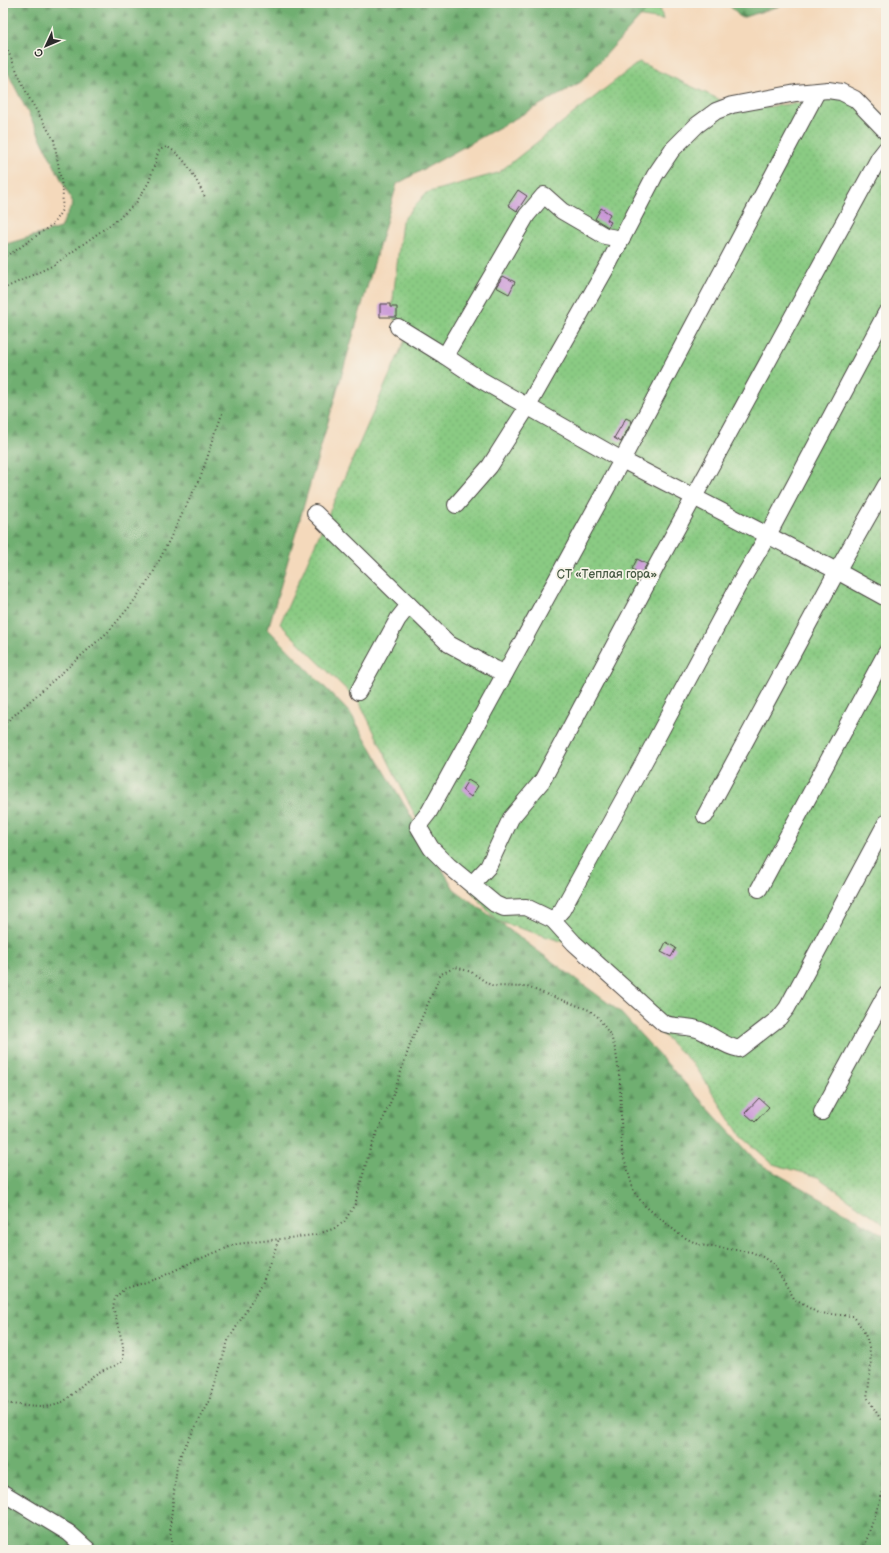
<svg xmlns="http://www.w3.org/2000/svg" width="889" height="1553" font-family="'Balsamiq Sans',sans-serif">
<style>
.green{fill:#8acb83;stroke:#5a7b57}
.forest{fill:url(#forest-firs);stroke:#4d6d4e}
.garden{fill:url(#garden-dots);stroke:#5a7b57}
.building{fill:#c996d7}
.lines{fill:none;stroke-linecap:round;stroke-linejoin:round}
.minor-casing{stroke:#494541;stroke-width:18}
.path{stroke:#494541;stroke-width:2;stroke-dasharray:1 3;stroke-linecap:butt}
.minor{stroke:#fff;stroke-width:16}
.labels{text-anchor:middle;stroke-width:3.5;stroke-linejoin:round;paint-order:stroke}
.park-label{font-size:12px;fill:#485b45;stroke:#f7f3e8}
</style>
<defs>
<pattern id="forest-firs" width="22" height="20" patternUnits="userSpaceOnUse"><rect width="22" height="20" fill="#6faf71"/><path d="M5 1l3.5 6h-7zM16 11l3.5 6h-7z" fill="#5b8f5d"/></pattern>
<pattern id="garden-dots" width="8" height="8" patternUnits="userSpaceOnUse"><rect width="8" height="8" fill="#8acb83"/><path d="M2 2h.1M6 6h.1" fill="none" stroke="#77ae71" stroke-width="1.8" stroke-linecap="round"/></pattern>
</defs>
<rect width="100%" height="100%" fill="#f7f3e8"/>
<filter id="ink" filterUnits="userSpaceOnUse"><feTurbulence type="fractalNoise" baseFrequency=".025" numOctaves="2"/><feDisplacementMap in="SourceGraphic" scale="8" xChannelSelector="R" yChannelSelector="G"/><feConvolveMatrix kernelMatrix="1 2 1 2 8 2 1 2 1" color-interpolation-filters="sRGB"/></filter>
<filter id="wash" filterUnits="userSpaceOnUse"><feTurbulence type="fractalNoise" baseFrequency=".012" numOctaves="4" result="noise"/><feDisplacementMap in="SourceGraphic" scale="16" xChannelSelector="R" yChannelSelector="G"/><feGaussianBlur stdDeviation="0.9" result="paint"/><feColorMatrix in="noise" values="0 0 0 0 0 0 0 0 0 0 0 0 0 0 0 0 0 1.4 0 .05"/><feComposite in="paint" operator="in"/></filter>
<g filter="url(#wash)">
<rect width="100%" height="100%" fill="#f4d9bb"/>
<polygon class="green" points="547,3 659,3 663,20"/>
<g class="forest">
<polygon points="3,3 653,3 581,82 397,184 268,629 351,714 454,889 619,1011 758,1163 886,1236 886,1550 3,1550 3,245 60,228 73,203 3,63"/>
<polygon points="727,3 782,3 783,5 741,18"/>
</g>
<polygon class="garden" points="639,62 742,110 854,96 875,108 886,119 886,1226 818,1177 773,1164 740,1135 696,1067 570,944 497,921 427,840 360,703 280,624 409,331 391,317 402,221 426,193 498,173"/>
<g id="blocks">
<g class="building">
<polygon points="518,190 527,196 517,211 508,205"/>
<polygon points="601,208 610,214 607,220 611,222 608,227 595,219"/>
<polygon points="503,276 515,282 509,294 496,287"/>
<polygon points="380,304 390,304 390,307 397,307 397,317 380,317"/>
<polygon points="626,418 632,421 621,442 614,438"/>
<polygon points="637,559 647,564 641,574 632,569"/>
<polygon points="468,780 478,786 471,797 462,790"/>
<polygon points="666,942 676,948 671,957 661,952"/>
<polygon points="759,1098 769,1107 755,1122 745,1113"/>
</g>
</g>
</g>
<g filter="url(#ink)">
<use href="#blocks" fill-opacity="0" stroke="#494541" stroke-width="1"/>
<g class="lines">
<defs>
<g id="minor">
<polyline points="817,92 622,460 837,571 886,598"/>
<path d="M622,239L605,236L562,211L544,195L527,215L445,356L481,380L622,460L429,812L418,826L431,848L449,866L495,904L504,908L526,907L553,920L574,943L663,1023C674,1028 688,1025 700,1030C713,1036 724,1046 739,1049L779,1018L787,1008L886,823"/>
<polyline points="398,327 445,356"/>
<polyline points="456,505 490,466 528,406 608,265 655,175 672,150 697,125 716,111 732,105 796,93 828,90 841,92 855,99 886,131"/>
<polyline points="315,513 449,644 495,669 505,673"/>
<polyline points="358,692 398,619 409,605"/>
<polyline points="705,816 837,571 886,485"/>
<polyline points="472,884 488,867 511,818 542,781 658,563 879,158 886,149"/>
<polyline points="759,889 886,653"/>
<polyline points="553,920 562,910 644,762 737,588 768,535 886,313"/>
<polyline points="822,1112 886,994"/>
<polyline points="3,1493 69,1533 88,1550"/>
</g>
</defs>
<use href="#minor" class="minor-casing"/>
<g class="path">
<polyline points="3,40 29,98 54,140 63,192 62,210 53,224 15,251 3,257"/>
<path d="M3,289L54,265L118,219L136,203L149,182L159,150L167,147C187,157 195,179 205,197"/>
<polyline points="3,725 109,631 131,605 151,577 201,476 223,411"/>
<path d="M3,1403C24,1405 51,1413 68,1398C77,1391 86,1380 96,1374C105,1368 113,1368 123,1361V1345L113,1307L115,1298L124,1289L159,1278L194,1261L237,1244L314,1235L333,1229L344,1222L355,1204L370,1149L391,1101L411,1042L441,974L456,967L471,972L492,986L527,987L589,1010L598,1017L611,1036L616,1052L620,1081L622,1151L634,1192L644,1205L680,1235L699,1245L751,1252L763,1257L774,1265L795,1300L818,1313L853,1316C875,1341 872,1367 867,1397L886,1428"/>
<polyline points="172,1550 170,1527 177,1466 182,1451 210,1401 228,1341 262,1284 279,1239"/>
<polyline points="863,1550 886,1483"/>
</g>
<use href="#minor" class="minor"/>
</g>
</g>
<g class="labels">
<g class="park-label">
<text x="607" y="578">СТ «Теплая гора»</text>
</g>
</g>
<rect width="889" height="1553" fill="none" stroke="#f7f3e8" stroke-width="16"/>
<g transform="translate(46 46) rotate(226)" stroke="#f7f3e8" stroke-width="3" paint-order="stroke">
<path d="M0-3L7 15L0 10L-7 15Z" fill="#2b2b2b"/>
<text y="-6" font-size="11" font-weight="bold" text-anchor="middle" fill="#2b2b2b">С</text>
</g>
</svg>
